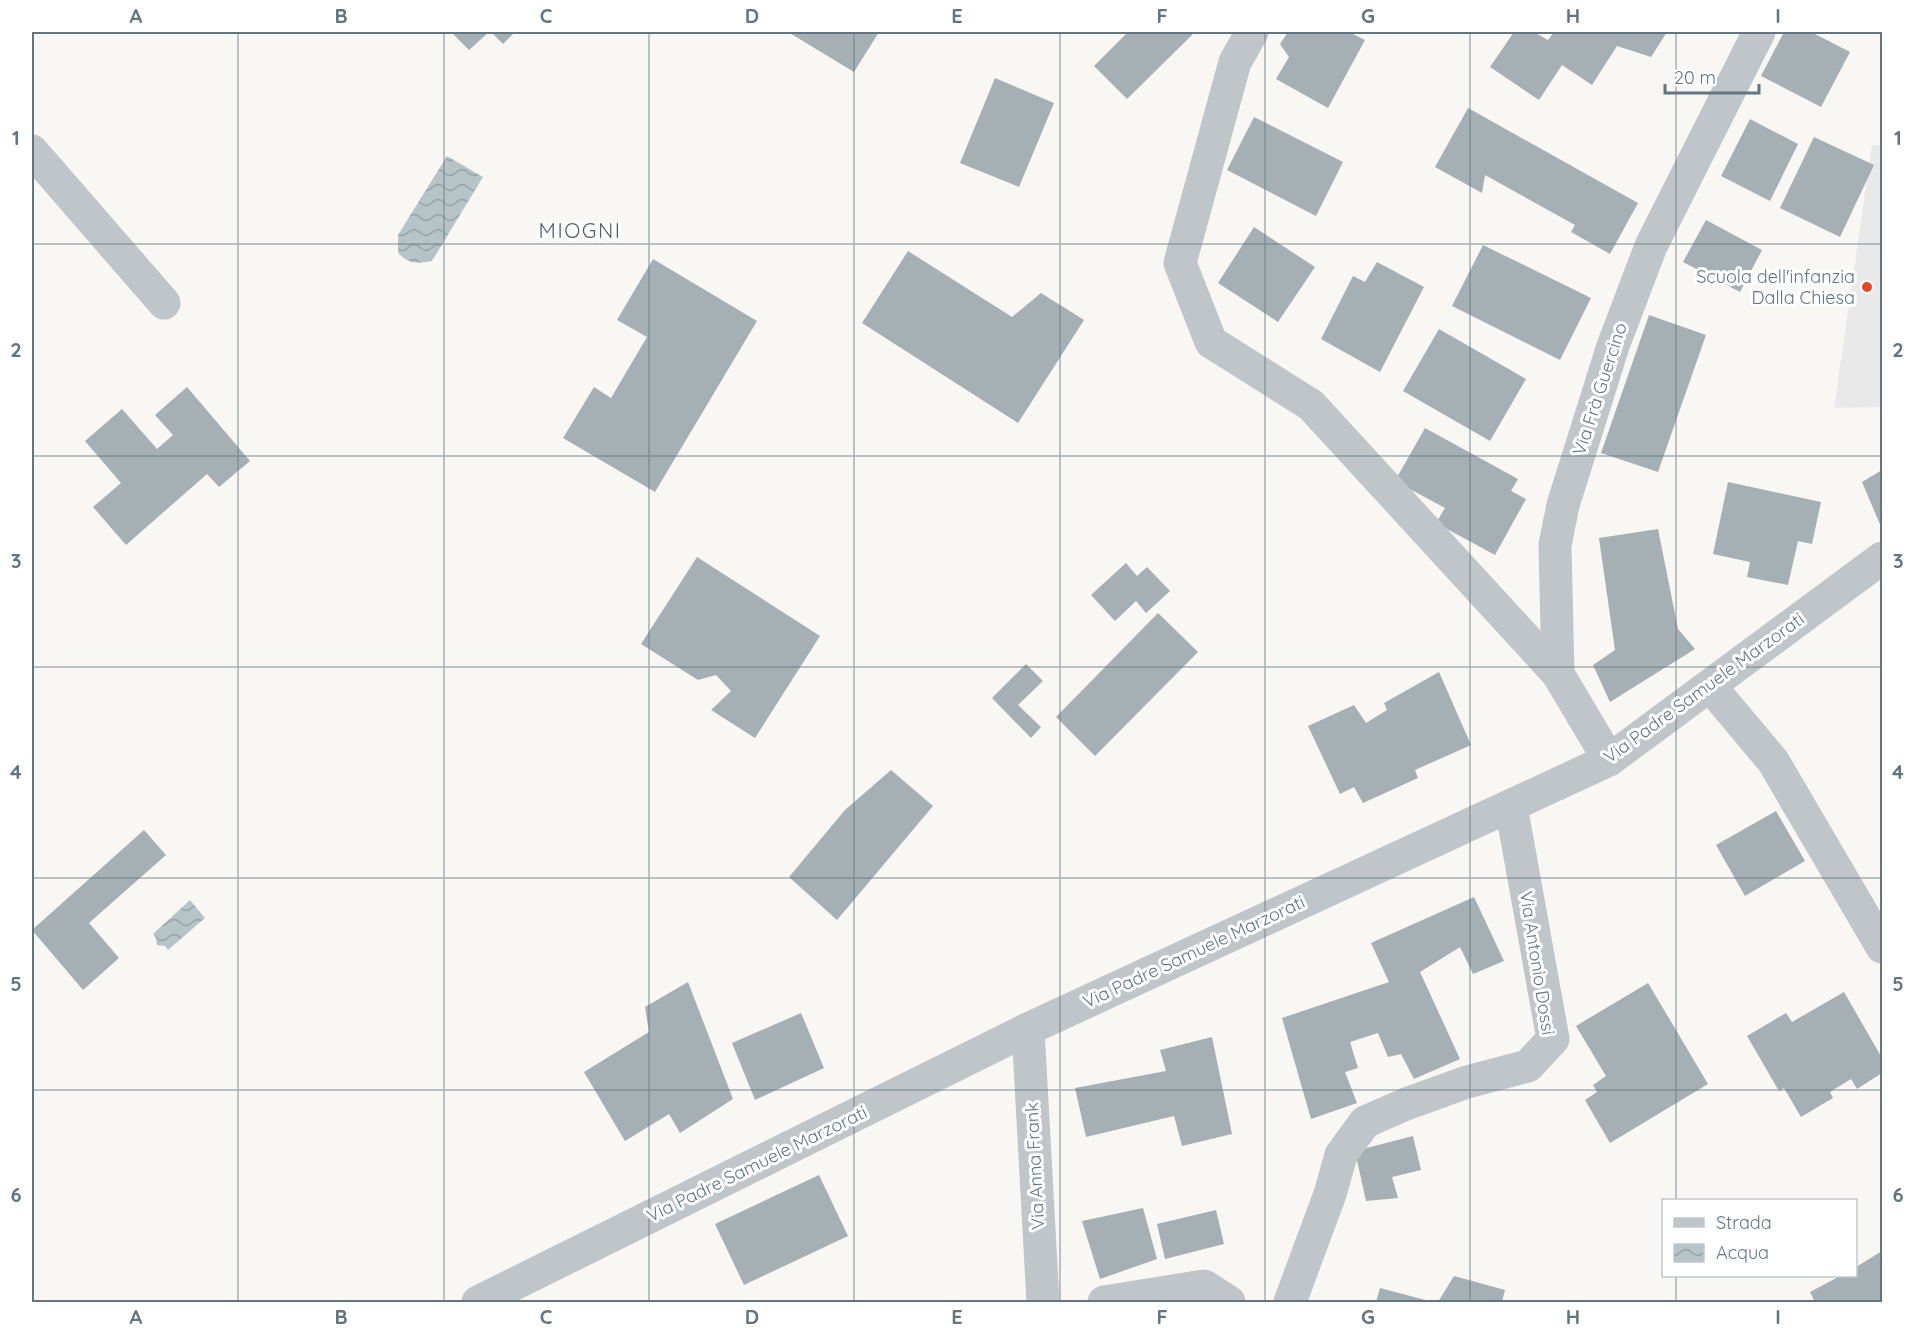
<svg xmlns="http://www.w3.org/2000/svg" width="1914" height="1334" font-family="Quicksand,sans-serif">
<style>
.built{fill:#e8e9e8}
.water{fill:url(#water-waves)}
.building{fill:#a5afb4}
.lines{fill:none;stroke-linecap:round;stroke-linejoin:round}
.minor{stroke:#c0c5c9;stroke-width:33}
.grid{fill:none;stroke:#627580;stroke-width:1.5;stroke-opacity:0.55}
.poi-dot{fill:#e44728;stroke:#fff;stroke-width:2}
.labels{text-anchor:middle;stroke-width:6;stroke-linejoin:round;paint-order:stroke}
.poi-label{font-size:18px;fill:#627580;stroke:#fff;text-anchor:end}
.street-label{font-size:18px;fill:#627580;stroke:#fff}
.quarter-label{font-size:21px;letter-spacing:1.5px;fill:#54626b;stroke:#fff}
.neatline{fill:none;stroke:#627580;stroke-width:2}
.grid-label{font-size:20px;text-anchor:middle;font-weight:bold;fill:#627580}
</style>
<defs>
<pattern id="water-waves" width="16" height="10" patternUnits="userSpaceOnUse" patternTransform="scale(1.5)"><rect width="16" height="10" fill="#b6c4c7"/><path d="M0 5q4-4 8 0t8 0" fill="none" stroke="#97a4a7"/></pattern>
</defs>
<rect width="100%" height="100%" fill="#f8f7f4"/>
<polygon class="built" points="1872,145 1882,145 1882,407 1834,408"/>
<g class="water">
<path d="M447,156L483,177L432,261C416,264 409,264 398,253V235Z"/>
<polygon points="190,900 205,918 168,950 165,946 157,945 156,938 153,934"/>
</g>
<g class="building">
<polygon points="451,32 489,32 469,50"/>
<polygon points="491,32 515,32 503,44"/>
<polygon points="788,32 879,32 854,72"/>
<polygon points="1128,32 1195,32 1127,99 1094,66"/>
<polygon points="1288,32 1349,32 1365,40 1328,108 1276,79 1289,57 1280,44"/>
<polygon points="1514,32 1534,32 1548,40 1554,32 1667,32 1651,57 1617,46 1592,85 1562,65 1539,100 1490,67"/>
<polygon points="1784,32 1811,32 1850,52 1821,107 1761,76"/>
<polygon points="995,78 1054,103 1019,187 960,163"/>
<polygon points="1468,108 1638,203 1610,254 1571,232 1575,225 1485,175 1482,193 1435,167"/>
<polygon points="1254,117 1343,162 1316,216 1227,170"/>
<polygon points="1750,119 1798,144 1770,201 1721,176"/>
<polygon points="1814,137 1874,165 1840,237 1780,208"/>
<polygon points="1706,220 1762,250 1740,292 1683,262"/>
<polygon points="1254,227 1315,267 1278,322 1218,283"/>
<polygon points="1483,245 1591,298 1560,360 1452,306"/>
<polygon points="908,251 1012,317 1041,293 1084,320 1018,423 862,323"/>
<polygon points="653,259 757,321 655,492 563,438 594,387 611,398 647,337 617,320"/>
<polygon points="1377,262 1424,287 1380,372 1321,339 1353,276 1365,282"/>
<polygon points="1649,315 1706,335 1658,472 1601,453"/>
<polygon points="1439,329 1526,379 1490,441 1403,391"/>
<polygon points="187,387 250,461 219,487 207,474 126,545 93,507 121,483 85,441 122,409 157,449 173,435 155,415"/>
<polygon points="1425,428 1518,479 1511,491 1526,499 1495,555 1436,523 1445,508 1395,481"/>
<polygon points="1882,470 1882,529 1862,482"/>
<polygon points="1728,482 1821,502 1812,544 1798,541 1788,585 1747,577 1750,562 1713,554"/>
<polygon points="1658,529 1678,629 1695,649 1610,702 1593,665 1615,650 1599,538"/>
<polygon points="697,557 820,636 755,738 711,710 731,691 716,675 698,680 641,644"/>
<polygon points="1126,563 1137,576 1147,567 1170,591 1146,613 1136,601 1115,621 1091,595"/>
<polygon points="1158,613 1198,652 1095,756 1056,717"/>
<polygon points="1026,664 1043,681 1018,705 1041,727 1031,738 992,698"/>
<polygon points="1439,672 1471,745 1415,770 1418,778 1363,803 1354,787 1340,794 1308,726 1354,705 1366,723 1387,710 1384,703"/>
<polygon points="891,770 933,806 837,920 789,877 845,810"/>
<polygon points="1776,811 1805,861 1745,896 1716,845"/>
<polygon points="144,830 166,855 89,923 119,958 83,990 32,930"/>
<polygon points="1474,897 1504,961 1473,974 1460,947 1420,972 1460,1059 1414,1079 1401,1054 1388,1057 1378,1033 1350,1042 1358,1068 1345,1072 1357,1103 1311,1119 1282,1018 1389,982 1371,943"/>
<polygon points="688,982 733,1099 680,1133 669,1114 625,1141 584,1072 649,1032 645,1007"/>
<polygon points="1648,983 1708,1084 1610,1143 1585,1100 1597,1092 1593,1085 1606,1076 1576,1026"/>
<polygon points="1844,992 1882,1058 1882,1073 1857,1089 1851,1079 1830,1092 1833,1098 1801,1117 1784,1088 1779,1091 1747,1036 1786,1013 1792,1022"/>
<polygon points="801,1013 824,1068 755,1100 732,1043"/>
<polygon points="1212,1037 1232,1134 1182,1146 1174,1116 1086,1137 1075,1088 1166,1071 1160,1050"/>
<polygon points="1413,1136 1421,1170 1392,1177 1398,1198 1366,1201 1355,1151"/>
<polygon points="819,1175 848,1236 744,1285 715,1224"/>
<polygon points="1143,1208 1157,1259 1100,1279 1082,1221"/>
<polygon points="1216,1210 1224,1244 1165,1259 1157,1224"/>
<polygon points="1882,1251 1882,1302 1815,1302 1810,1292 1840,1276 1856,1276 1856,1267"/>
<polygon points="1454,1276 1505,1290 1502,1302 1438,1302"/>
<polygon points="1380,1288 1433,1302 1376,1302"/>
</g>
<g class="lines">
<g class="minor">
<polyline points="1252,32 1235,62 1180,263 1211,342 1311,405 1558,674"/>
<polyline points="32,151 164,303"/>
<polyline points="1710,686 1773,761 1882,947"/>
<polyline points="1609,760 1558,674 1555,545 1563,505 1613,346 1651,246 1759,32"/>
<polyline points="1028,1029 1043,1302"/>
<polyline points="478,1302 1028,1029 1609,760 1882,558"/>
<polyline points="1104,1302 1204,1286 1229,1302"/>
<polyline points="1290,1302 1330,1194 1341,1155 1365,1122 1406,1104 1467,1082 1528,1066 1553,1039 1511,806"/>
</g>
</g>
<path class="grid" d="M238,32V1302M444,32V1302M649,32V1302M854,32V1302M1060,32V1302M1265,32V1302M1470,32V1302M1676,32V1200M32,244H1882M32,456H1882M32,667H1882M32,878H1882M32,1090H1882M1676,1276V1302"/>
<circle class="poi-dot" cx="1867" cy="287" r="6"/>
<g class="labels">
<g class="poi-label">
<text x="1855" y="283">Scuola dell'infanzia<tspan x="1855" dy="21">Dalla Chiesa</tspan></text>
</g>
<g class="street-label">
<text transform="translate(1600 389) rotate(-72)" y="6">Via Frà Guercino</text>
<text transform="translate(1704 688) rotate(-36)" y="6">Via Padre Samuele Marzorati</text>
<text transform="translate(1194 952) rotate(-25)" y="6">Via Padre Samuele Marzorati</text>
<text transform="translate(1537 963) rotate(81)" y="6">Via Antonio Dossi</text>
<text transform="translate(757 1164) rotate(-26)" y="6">Via Padre Samuele Marzorati</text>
<text transform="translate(1035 1166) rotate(-93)" y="6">Via Anna Frank</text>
</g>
<g class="quarter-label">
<text x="580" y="238">MIOGNI</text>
</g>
</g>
<rect width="1914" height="1334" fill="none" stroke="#ffffff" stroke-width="66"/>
<rect x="1662" y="1199" width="195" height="78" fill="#ffffff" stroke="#c0c8cc" stroke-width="1.5"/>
<rect x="1674" y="1218" width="30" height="9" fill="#c0c5c9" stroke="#c0c8cc" stroke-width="1.5"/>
<text x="1716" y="1229" font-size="18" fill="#627580">Strada</text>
<rect x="1674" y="1244" width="30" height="18" fill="url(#water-waves)" stroke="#c0c8cc" stroke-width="1.5"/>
<text x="1716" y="1259" font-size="18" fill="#627580">Acqua</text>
<path d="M1665 84v9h94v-9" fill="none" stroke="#627580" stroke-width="3"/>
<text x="1674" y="84" font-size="18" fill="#627580" stroke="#ffffff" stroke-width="4.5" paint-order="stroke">20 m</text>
<rect x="33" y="33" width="1848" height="1268" class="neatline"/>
<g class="grid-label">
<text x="136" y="23">A</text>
<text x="341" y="23">B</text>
<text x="546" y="23">C</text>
<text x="752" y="23">D</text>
<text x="957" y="23">E</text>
<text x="1162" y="23">F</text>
<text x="1368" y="23">G</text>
<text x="1573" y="23">H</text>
<text x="1778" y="23">I</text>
<text x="16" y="145">1</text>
<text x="1898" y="145">1</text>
<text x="16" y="357">2</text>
<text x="1898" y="357">2</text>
<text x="16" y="568">3</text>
<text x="1898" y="568">3</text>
<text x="16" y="779">4</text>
<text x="1898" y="779">4</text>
<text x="16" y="991">5</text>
<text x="1898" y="991">5</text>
<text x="16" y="1202">6</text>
<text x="1898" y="1202">6</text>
<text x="136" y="1324">A</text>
<text x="341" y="1324">B</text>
<text x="546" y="1324">C</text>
<text x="752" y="1324">D</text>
<text x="957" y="1324">E</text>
<text x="1162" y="1324">F</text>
<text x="1368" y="1324">G</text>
<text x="1573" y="1324">H</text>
<text x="1778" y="1324">I</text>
</g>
</svg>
